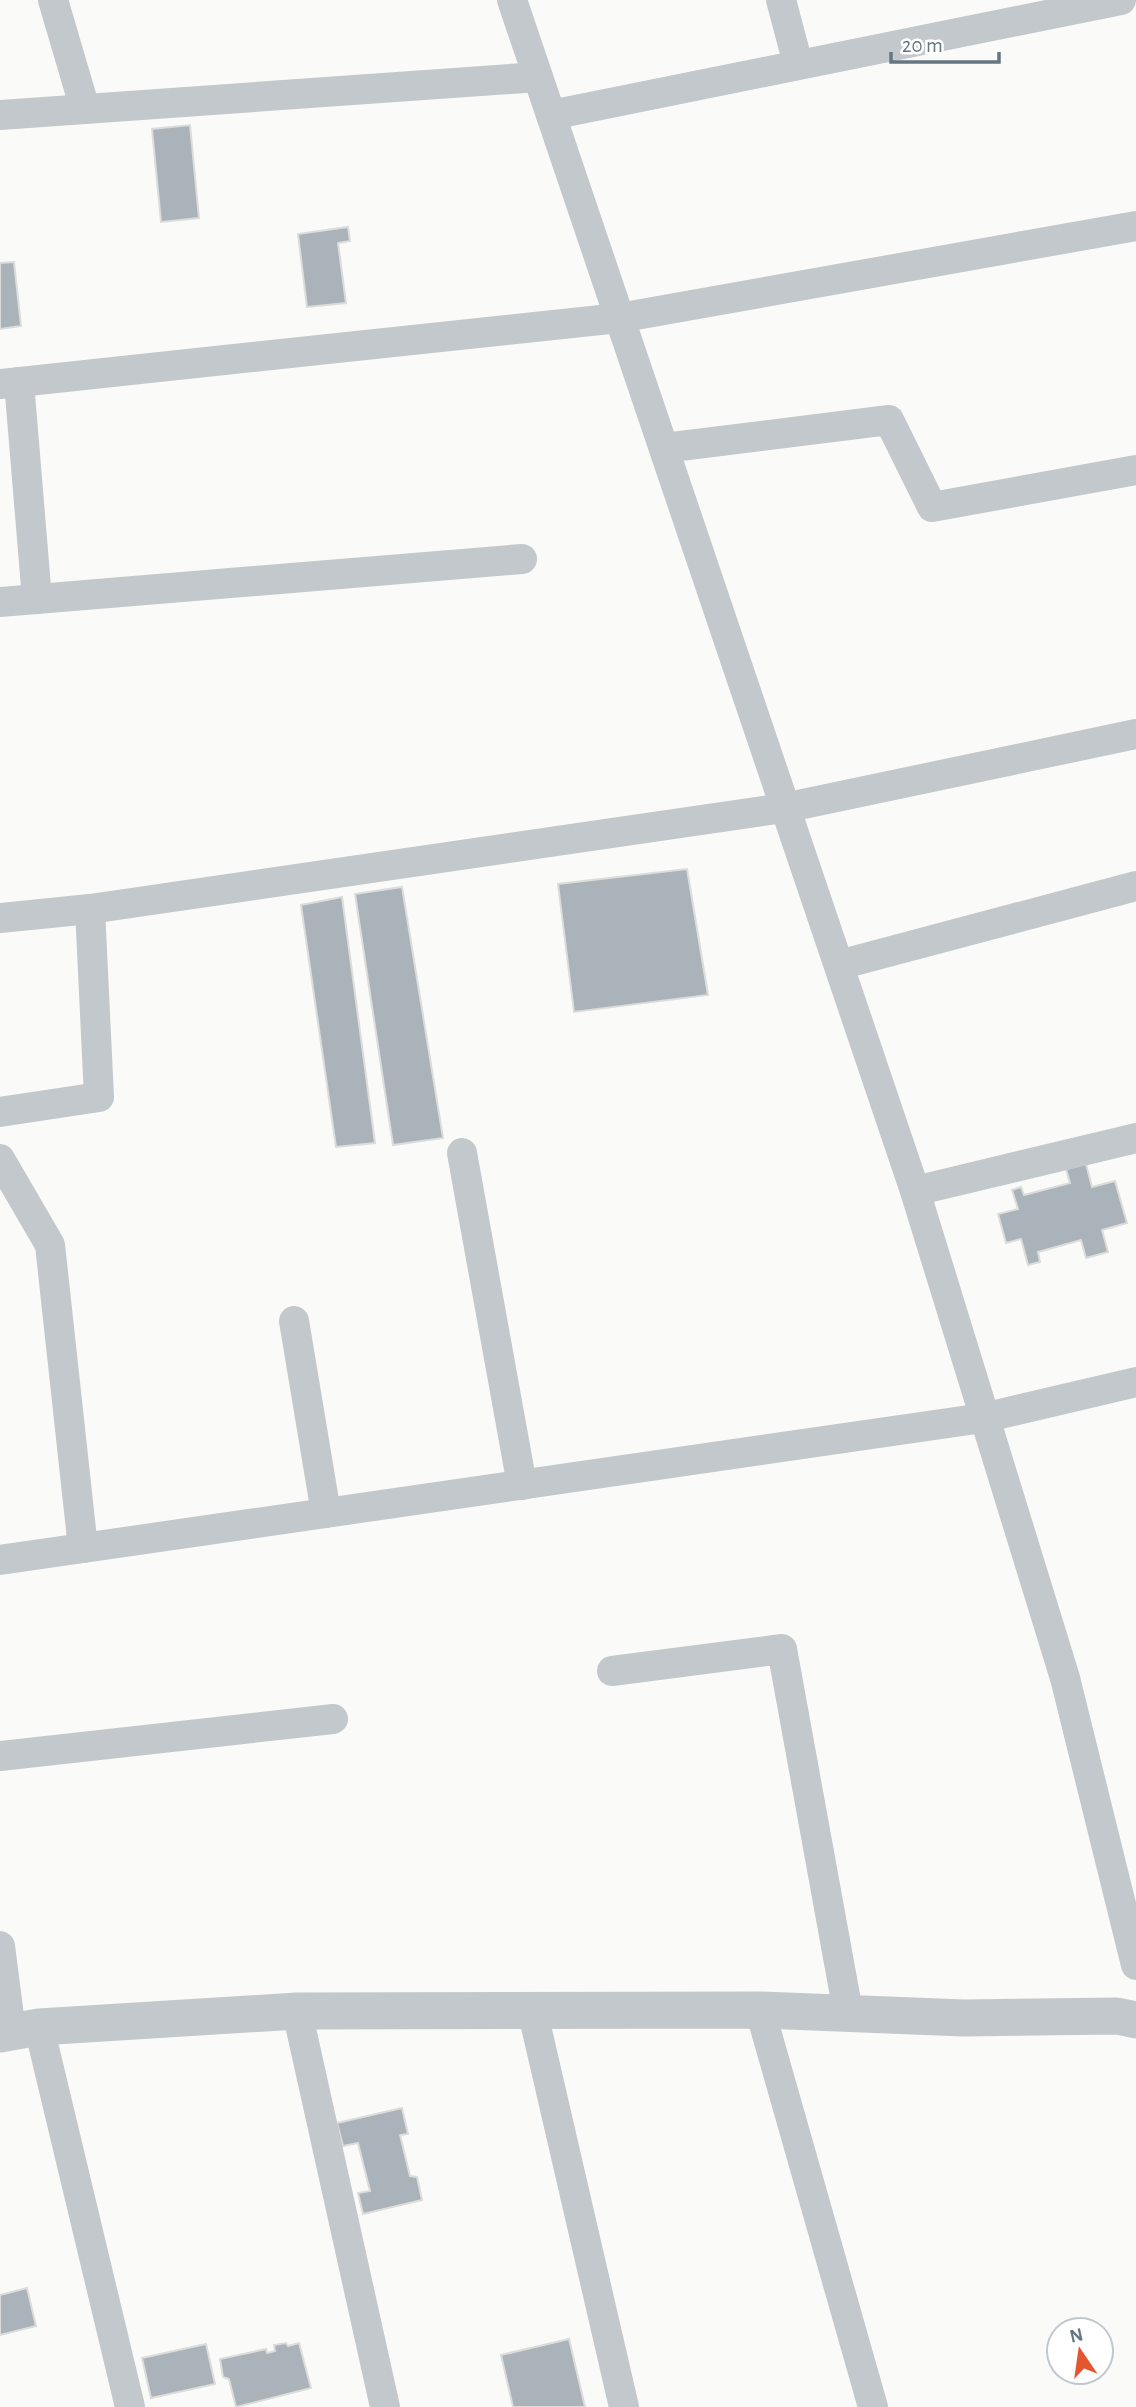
<svg xmlns="http://www.w3.org/2000/svg" width="1136" height="2407" font-family="'Alegreya Sans',sans-serif">
<style>
.building{fill:#aab3b9;stroke:#dcdcda;stroke-width:2}
.lines{fill:none;stroke-linecap:round;stroke-linejoin:round}
.minor{stroke:#c3c8cc;stroke-width:30}
.tertiary{stroke:#c3c8cc;stroke-width:37}
</style>
<rect width="100%" height="100%" fill="#fafaf8"/>
<g class="building">
<polygon points="190,125 199,218 161,222 152,129"/>
<polygon points="348,227 350,241 338,243 346,303 307,307 298,234"/>
<polygon points="14,262 21,326 0,329 0,263"/>
<polygon points="687,869 708,995 574,1012 558,884"/>
<polygon points="402,887 443,1138 393,1145 355,894"/>
<polygon points="342,897 375,1143 336,1147 301,905"/>
<polygon points="1086,1164 1092,1187 1115,1181 1127,1223 1102,1230 1108,1252 1086,1258 1081,1240 1038,1252 1040,1262 1028,1265 1021,1239 1006,1243 998,1214 1018,1209 1012,1190 1021,1187 1024,1195 1070,1183 1066,1169"/>
<polygon points="402,2108 408,2134 400,2135 410,2176 417,2177 422,2200 363,2214 358,2193 370,2191 358,2143 343,2146 337,2123"/>
<polygon points="27,2288 36,2326 0,2335 0,2295"/>
<polygon points="569,2339 585,2407 513,2407 501,2355"/>
<polygon points="286,2343 288,2346 299,2343 311,2388 236,2407 229,2379 223,2377 220,2359 266,2349 267,2353 275,2351 274,2345"/>
<polygon points="206,2344 215,2384 151,2398 142,2358"/>
</g>
<g class="lines">
<g class="minor">
<polyline points="53,0 85,109"/>
<polyline points="512,0 915,1191 1065,1678 1136,1965"/>
<polyline points="781,0 798,64"/>
<polyline points="0,115 538,77"/>
<polyline points="551,115 1121,0"/>
<polyline points="19,382 37,599"/>
<polyline points="0,384 619,318 1136,226"/>
<polyline points="664,448 889,420 932,507 1136,470"/>
<polyline points="0,602 522,559"/>
<polyline points="0,918 90,909 784,808 1136,734"/>
<polyline points="839,965 1136,886"/>
<polyline points="0,1112 99,1097 90,909"/>
<polyline points="462,1153 522,1485"/>
<polyline points="0,1159 50,1245 83,1548"/>
<polyline points="915,1191 1136,1138"/>
<polyline points="294,1321 326,1513"/>
<polyline points="0,1560 983,1418 1136,1382"/>
<polyline points="612,1671 782,1649 848,2012"/>
<polyline points="0,1756 333,1719"/>
<polyline points="0,1946 11,2032"/>
<polyline points="532,2009 624,2407"/>
<polyline points="760,2010 873,2407"/>
<polyline points="297,2011 385,2407"/>
<polyline points="39,2027 130,2407"/>
</g>
<polyline class="tertiary" points="0,2034 39,2027 297,2011 760,2010 964,2018 1117,2016 1136,2020"/>
</g>
<g transform="translate(1080 2351) rotate(347)"><circle r="33" fill="#ffffff" stroke="#c1c8cd" stroke-width="2"/>
<path d="M0-5L12 26L0 18L-12 26Z" fill="#e4572e"/>
<text y="-10" font-size="19" font-weight="bold" text-anchor="middle" fill="#657683">N</text>
</g>
<path d="M891 52v10h108v-10" fill="none" stroke="#657683" stroke-width="3.5"/>
<text x="902" y="52" font-size="21" fill="#657683" stroke="#ffffff" stroke-width="5" paint-order="stroke">20 m</text>
</svg>
